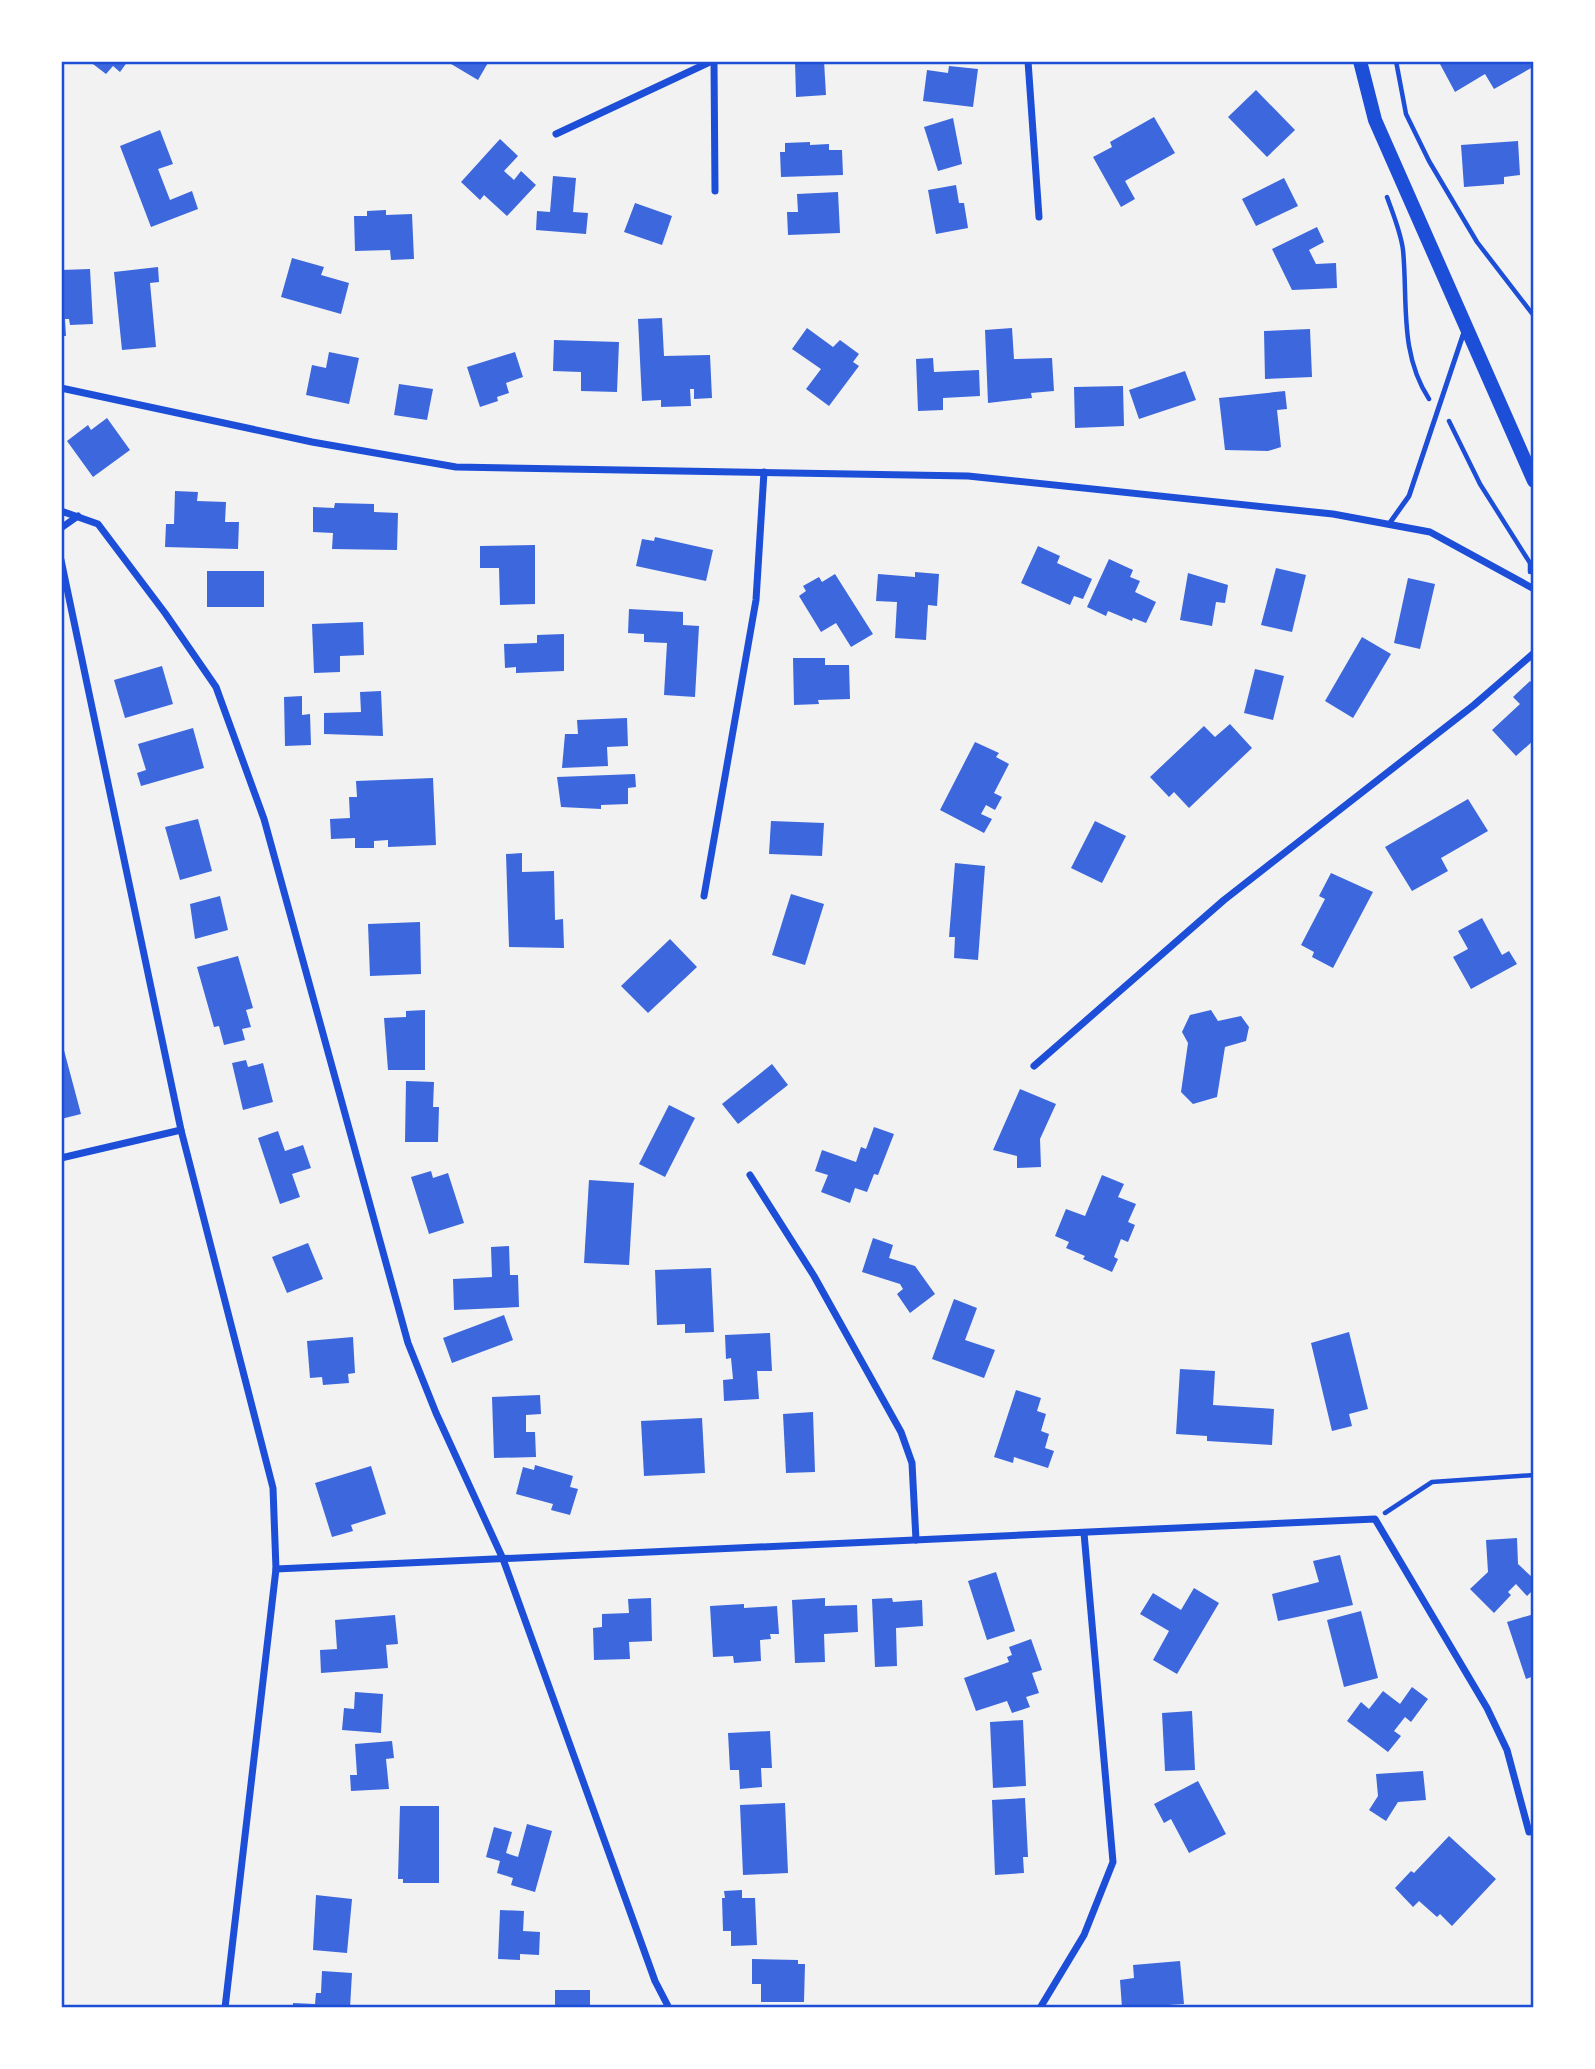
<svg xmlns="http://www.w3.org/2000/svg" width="1595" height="2069" font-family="Barlow,sans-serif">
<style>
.building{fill:#3d67dc}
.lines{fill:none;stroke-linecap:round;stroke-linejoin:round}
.path{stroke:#1d4ed8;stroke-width:4.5}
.service{stroke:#1d4ed8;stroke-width:5}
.minor{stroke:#1d4ed8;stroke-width:7}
.secondary{stroke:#1d4ed8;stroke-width:14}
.neatline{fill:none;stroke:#1d4ed8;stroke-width:2.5}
</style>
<rect width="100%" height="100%" fill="#f2f2f2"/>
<g class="building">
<polygon points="89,61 128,61 120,72 113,66 106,74"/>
<polygon points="446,61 489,61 478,80"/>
<polygon points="795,61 824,61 826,95 796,97"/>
<polygon points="1445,61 1529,61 1533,67 1494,89 1485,74 1455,92 1440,64"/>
<polygon points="949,66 978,69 973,107 923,101 927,70 948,73"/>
<polygon points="1256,90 1295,130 1267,157 1228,117"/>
<polygon points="1154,117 1175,153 1125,181 1135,199 1121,207 1093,157 1112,147 1110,142"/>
<polygon points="953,118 962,164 938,171 924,127"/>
<polygon points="160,130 173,164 158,169 170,200 192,191 198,209 151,227 120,146"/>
<polygon points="500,139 518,156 504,171 514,180 521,171 536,185 507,216 484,195 480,200 461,182"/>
<polygon points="1518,141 1520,175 1504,177 1504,184 1464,187 1461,145"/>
<polygon points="810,142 810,145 829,144 829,150 842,150 843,175 781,177 780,152 785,152 785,143"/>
<polygon points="553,176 576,178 573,212 588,213 586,234 536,230 537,211 550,212"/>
<polygon points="1284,178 1298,206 1256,226 1242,199"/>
<polygon points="956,185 959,203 964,203 968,228 936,234 928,190"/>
<polygon points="838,192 840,233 788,235 787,212 798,212 797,194"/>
<polygon points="635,203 672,216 662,245 624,232"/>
<polygon points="386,210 386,215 412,214 414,259 391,260 390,250 355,251 354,216 367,216 367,211"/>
<polygon points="1317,227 1324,242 1309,250 1316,264 1336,263 1337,288 1292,290 1272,249"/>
<polygon points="292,258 324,267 321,275 349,283 341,314 281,297"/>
<polygon points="158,267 159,282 150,283 156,347 122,350 114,272"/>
<polygon points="90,269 93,324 70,325 69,319 65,319 66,336 61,336 61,270"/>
<polygon points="662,318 664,356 710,355 712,398 694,399 694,389 690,389 691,406 661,407 661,400 642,401 638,319"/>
<polygon points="807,328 833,347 840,340 859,354 853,362 859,366 829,406 806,389 821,369 792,349"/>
<polygon points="1012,328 1014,359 1052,358 1054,391 1031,393 1032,398 988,403 985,330"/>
<polygon points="1310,329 1312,377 1265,379 1264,331"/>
<polygon points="554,340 619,342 617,392 581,391 581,372 553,371"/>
<polygon points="329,352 359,358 349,404 306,395 312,365 326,368"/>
<polygon points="515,352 523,377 506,383 509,393 497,397 498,401 480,407 467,367"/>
<polygon points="933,358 934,372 979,370 980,396 943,398 943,410 918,411 916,359"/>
<polygon points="1185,371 1196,400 1139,419 1129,390"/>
<polygon points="399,384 433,389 427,420 394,415"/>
<polygon points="1123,386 1124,426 1075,428 1074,387"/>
<polygon points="1285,391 1287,409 1277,410 1281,447 1268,451 1225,450 1219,398"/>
<polygon points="107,418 130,450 93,477 67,441 88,425 91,430"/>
<polygon points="175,491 198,492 197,501 226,502 225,522 239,522 238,549 165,547 166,524 174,524"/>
<polygon points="335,503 374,504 374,512 398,513 397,550 332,549 333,533 313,532 313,507 334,508"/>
<polygon points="655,537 713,550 706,581 636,566 642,539 654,541"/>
<polygon points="535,545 535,604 500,605 499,568 480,568 480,546"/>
<polygon points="1038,546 1060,556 1057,563 1092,579 1083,599 1074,596 1070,605 1021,583"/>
<polygon points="1109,559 1133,570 1130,577 1140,581 1135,592 1156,602 1146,623 1133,618 1132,621 1108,611 1106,616 1087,607"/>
<polygon points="1276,568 1306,575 1292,632 1261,625"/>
<rect x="207" y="571" width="57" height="36"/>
<polygon points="915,572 939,574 937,606 928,605 926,640 895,638 897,602 876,601 878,574 915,577"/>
<polygon points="1188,573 1228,585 1225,603 1216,602 1212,626 1180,620"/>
<polygon points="835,574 873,634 851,647 836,623 821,632 799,596 806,591 803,586 819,577 822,582"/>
<polygon points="1408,578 1435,584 1420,649 1394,643"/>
<polygon points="629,609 683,612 683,625 699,626 695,697 664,695 667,643 644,642 644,634 628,633"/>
<polygon points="363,622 364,655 340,656 340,672 314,673 312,624"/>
<polygon points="564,634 564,671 516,673 516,667 505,668 504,644 537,643 537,635"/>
<polygon points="1362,637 1391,654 1353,718 1325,701"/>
<polygon points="793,658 825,658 825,665 849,665 850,699 818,700 819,704 794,705"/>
<polygon points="162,666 173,704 125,718 114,680"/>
<polygon points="1255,669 1284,676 1273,720 1244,713"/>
<polygon points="1530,681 1534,685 1534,740 1516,756 1492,730 1520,704 1513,697"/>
<polygon points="381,691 383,736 324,734 324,713 361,712 360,692"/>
<polygon points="302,696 302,715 310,714 311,745 285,746 284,697"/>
<polygon points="627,718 628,746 607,747 608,766 562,768 565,734 578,734 577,720"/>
<polygon points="1230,724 1252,748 1189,808 1174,792 1169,797 1150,777 1204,726 1215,737"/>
<polygon points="193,728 204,768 141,786 137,773 146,770 138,744"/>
<polygon points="975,742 999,753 996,757 1009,764 994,793 1002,797 995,810 986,805 981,814 992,819 984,833 940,810"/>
<polygon points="635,774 636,787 628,788 628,804 601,805 601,809 561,807 557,777"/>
<polygon points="433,778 436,845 388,847 388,840 374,841 374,848 355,848 355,838 331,839 330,819 350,818 349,797 357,797 356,781"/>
<polygon points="1468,799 1488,831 1441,858 1448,871 1412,891 1385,847"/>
<polygon points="198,819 212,871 180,880 165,827"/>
<polygon points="771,821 824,823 822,856 769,854"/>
<polygon points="1095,821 1126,836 1102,883 1071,868"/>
<polygon points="522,853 522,872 554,871 555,920 563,919 564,948 509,947 506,854"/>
<polygon points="955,863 985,866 978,960 954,958 955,937 949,937"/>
<polygon points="1331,873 1373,892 1333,968 1312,957 1314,952 1301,945 1325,899 1319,896"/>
<polygon points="791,894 824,904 805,965 772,955"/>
<polygon points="220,896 228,930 195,939 190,904"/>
<polygon points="1482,918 1502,955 1509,951 1517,964 1471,989 1453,957 1468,949 1458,931"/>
<polygon points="420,922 421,974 370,976 368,924"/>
<polygon points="670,939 697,967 648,1013 621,986"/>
<polygon points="238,956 253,1008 246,1010 251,1027 242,1029 245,1040 224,1045 219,1026 214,1027 197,967"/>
<polygon points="425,1010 425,1070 388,1070 384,1018 406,1017 406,1011"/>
<polygon points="1211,1010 1218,1021 1241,1016 1249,1027 1246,1041 1225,1047 1217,1097 1193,1104 1181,1092 1188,1043 1182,1032 1190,1015"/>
<polygon points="61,1039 81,1114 61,1119"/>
<polygon points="246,1060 248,1067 263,1063 273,1102 243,1110 232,1063"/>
<polygon points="772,1064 788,1085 738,1124 722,1104"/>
<polygon points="406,1081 434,1082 433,1107 439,1107 438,1142 405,1142"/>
<polygon points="1020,1089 1056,1104 1040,1139 1041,1167 1017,1168 1017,1156 993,1150"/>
<polygon points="669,1105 695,1118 665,1177 639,1164"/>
<polygon points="874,1127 894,1134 878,1175 874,1174 867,1192 855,1188 850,1203 821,1192 828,1175 815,1171 822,1150 856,1162 861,1147 866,1149"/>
<polygon points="278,1131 285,1151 303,1145 311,1168 292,1174 300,1197 280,1204 258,1138"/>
<polygon points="431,1171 433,1178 448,1173 464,1223 429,1234 411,1177"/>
<polygon points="1102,1175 1124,1184 1118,1197 1136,1204 1128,1222 1135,1225 1128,1242 1121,1239 1114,1257 1118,1259 1112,1272 1083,1259 1085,1256 1066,1248 1069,1242 1055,1236 1066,1209 1085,1216"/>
<polygon points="589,1180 634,1183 629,1265 584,1263"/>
<polygon points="873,1238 893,1245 889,1258 915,1266 935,1294 910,1313 897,1294 903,1289 900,1284 862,1272"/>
<polygon points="308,1243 323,1279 287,1293 272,1257"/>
<polygon points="509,1246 510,1275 518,1275 519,1307 454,1310 453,1279 492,1277 491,1247"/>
<polygon points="711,1268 714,1332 685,1333 685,1324 657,1325 655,1270"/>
<polygon points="954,1299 977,1308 965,1340 995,1350 984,1378 932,1359"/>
<polygon points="504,1315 513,1340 452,1363 443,1338"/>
<polygon points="1349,1332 1368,1409 1349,1414 1352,1426 1332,1431 1311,1343"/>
<polygon points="770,1333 772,1371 757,1371 759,1399 724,1401 723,1380 733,1379 731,1358 726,1359 725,1335"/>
<polygon points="353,1337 355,1373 348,1374 349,1383 323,1385 322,1377 310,1378 307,1341"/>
<polygon points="1180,1369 1215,1371 1213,1405 1274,1409 1272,1445 1207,1441 1207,1436 1176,1434"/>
<polygon points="1016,1390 1041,1398 1037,1411 1046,1414 1041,1431 1049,1434 1045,1448 1054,1451 1048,1468 1014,1457 1013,1463 994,1457"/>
<polygon points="540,1395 541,1414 526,1415 526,1432 535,1432 536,1457 494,1458 492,1397"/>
<polygon points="813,1412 815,1472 786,1473 783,1414"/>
<polygon points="702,1418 705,1473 644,1476 641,1421"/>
<polygon points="535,1465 573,1476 570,1487 578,1489 570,1515 551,1510 553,1504 516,1494 523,1467 534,1470"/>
<polygon points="371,1466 386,1514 351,1525 353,1531 332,1537 315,1483"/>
<polygon points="1517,1538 1518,1564 1534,1579 1534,1589 1527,1596 1516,1584 1508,1592 1511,1595 1494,1613 1470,1589 1488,1572 1486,1540"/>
<polygon points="1340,1555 1353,1605 1278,1621 1272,1594 1319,1582 1313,1561"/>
<polygon points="996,1572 1015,1631 987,1640 968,1581"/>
<polygon points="1194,1588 1219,1603 1177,1674 1153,1660 1169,1631 1140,1614 1153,1593 1181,1610"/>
<polygon points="651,1598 652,1641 629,1642 630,1659 594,1660 593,1628 602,1627 602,1614 629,1613 628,1599"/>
<polygon points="825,1598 825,1606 857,1605 858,1632 824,1634 825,1662 795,1663 792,1600"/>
<polygon points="892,1598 893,1602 922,1600 923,1626 896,1628 897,1666 875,1667 872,1599"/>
<polygon points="744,1604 744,1608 777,1606 779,1634 770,1634 771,1639 760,1640 761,1661 734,1663 733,1656 713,1657 710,1606"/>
<polygon points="1361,1611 1378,1678 1344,1687 1327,1620"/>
<polygon points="1534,1614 1534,1676 1526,1679 1507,1622"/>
<polygon points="395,1615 398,1644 386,1645 388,1668 321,1673 320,1650 337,1649 335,1620"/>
<polygon points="1031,1639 1042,1670 1032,1673 1039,1693 1026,1697 1030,1707 1012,1713 1007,1701 976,1711 964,1678 1009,1662 1007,1657 1012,1655 1009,1647"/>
<polygon points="1412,1687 1428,1699 1411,1722 1405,1717 1394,1731 1401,1736 1388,1752 1347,1721 1361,1702 1369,1709 1383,1691 1400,1704"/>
<polygon points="355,1692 383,1694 381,1733 342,1730 344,1708 354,1709"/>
<polygon points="1192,1711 1195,1770 1165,1771 1162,1713"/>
<polygon points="1023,1720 1026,1786 993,1788 990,1722"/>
<polygon points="770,1731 772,1768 761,1768 762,1787 740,1789 739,1770 730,1770 728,1733"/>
<polygon points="392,1741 394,1758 386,1759 389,1789 351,1791 350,1775 357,1775 355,1744"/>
<polygon points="1423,1771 1426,1800 1398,1802 1386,1821 1369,1810 1378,1796 1376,1774"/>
<polygon points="1198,1781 1226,1834 1189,1853 1171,1819 1164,1823 1154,1804"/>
<polygon points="1025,1798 1028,1857 1023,1857 1024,1873 995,1875 992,1800"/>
<polygon points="785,1803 788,1873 743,1875 740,1805"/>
<polygon points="400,1806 439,1806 439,1883 403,1883 403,1879 398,1879"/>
<polygon points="527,1824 552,1831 535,1892 511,1885 513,1878 497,1873 500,1861 486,1857 494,1827 512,1832 506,1853 518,1857"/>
<polygon points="1449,1836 1496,1879 1452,1926 1440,1914 1437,1917 1419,1901 1413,1907 1395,1888 1411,1871 1414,1873"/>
<polygon points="742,1890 742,1898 755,1898 757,1945 731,1946 731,1931 723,1931 722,1898 725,1898 724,1891"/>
<polygon points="316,1895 352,1899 347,1953 313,1950"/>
<polygon points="500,1910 524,1911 523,1931 540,1932 539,1955 520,1954 520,1960 498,1959"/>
<polygon points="752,1959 798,1960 798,1964 805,1964 804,2002 761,2002 761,1984 752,1984"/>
<polygon points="1180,1961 1184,2004 1122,2008 1120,1980 1134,1978 1133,1965"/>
<polygon points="322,1971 352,1973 350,2008 293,2008 293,2003 315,2004 316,1993 321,1993"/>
<rect x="555" y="1990" width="35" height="18"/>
</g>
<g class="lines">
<g class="path">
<polyline points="1396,61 1406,114 1429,161 1477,242 1534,316"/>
<path d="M1387,197C1393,214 1401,233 1403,250C1408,301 1399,353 1429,399"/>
<polyline points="1449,421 1480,484 1530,563 1530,572"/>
<polyline points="1385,1513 1432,1482 1534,1475"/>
</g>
<polyline class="service" points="1389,524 1409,496 1465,329"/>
<g class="minor">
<polyline points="714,61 715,191"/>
<polyline points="1028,61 1039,217"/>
<polyline points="556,134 712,61"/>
<polyline points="61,388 312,442 456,467 968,476 1333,514 1430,532 1534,589"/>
<polyline points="61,511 98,524 165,613 216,687 264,819 408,1343 436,1413 503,1559 655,1981 669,2008"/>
<polyline points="61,528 78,516"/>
<polyline points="61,560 181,1130 273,1488 276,1569 225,2008"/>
<polyline points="704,896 756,600 764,472"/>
<polyline points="1034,1066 1224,900 1474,705 1534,653"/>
<polyline points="61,1158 181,1130"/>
<polyline points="750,1175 814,1276 901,1432 912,1463 916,1540"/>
<polyline points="276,1569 1375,1519 1487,1708 1507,1750 1529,1832"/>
<polyline points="1040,2008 1084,1935 1113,1862 1084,1533"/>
</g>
<polyline class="secondary" points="1360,61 1375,120 1534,481"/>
</g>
<rect width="1595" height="2069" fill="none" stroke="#ffffff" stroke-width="126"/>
<rect x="63" y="63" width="1469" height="1943" class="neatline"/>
</svg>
